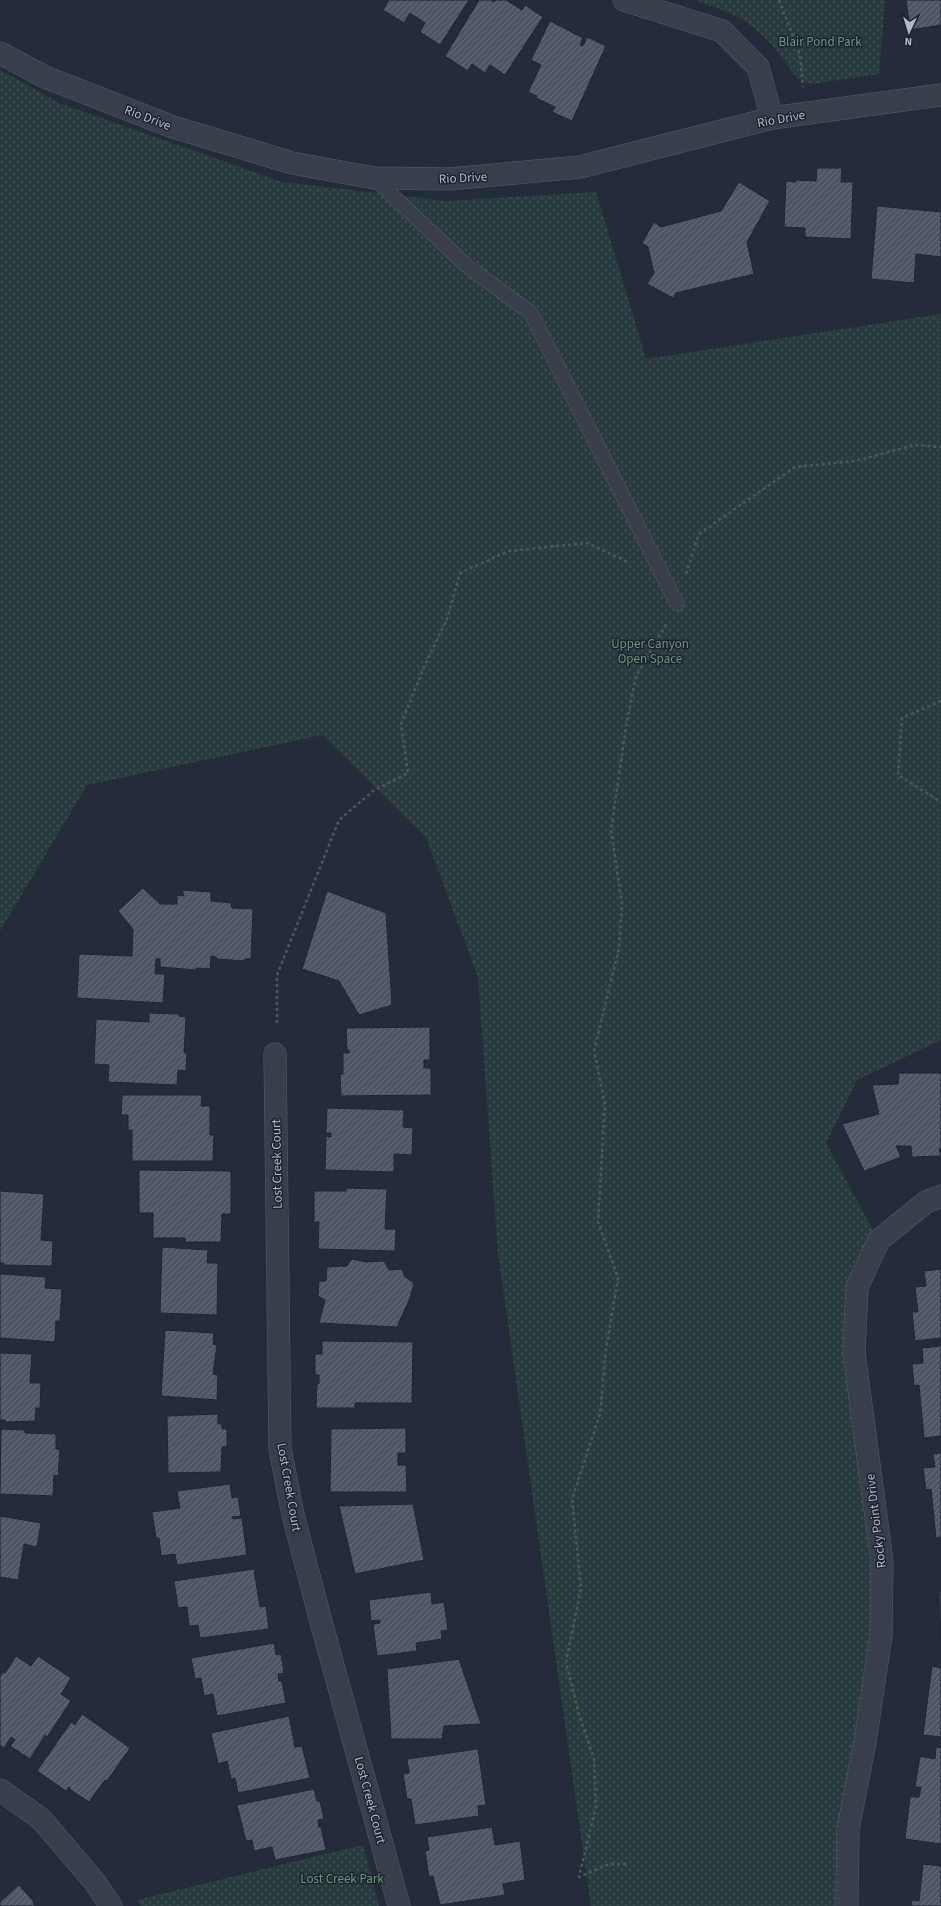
<svg xmlns="http://www.w3.org/2000/svg" width="941" height="1906" font-family="'Source Sans 3',sans-serif">
<style>
.park{fill:url(#park-dots)}
.building{fill:url(#building-hatch);stroke:#1f2531}
.lines{fill:none;stroke-linecap:round;stroke-linejoin:round}
.service-casing{stroke:#565c68;stroke-width:15}
.minor-casing{stroke:#565c68;stroke-width:23}
.tertiary-casing{stroke:#565c68;stroke-width:23}
.path{stroke:#48585c;stroke-width:2.5;stroke-dasharray:3 3;stroke-linecap:butt}
.service{stroke:#383e4a;stroke-width:14}
.minor{stroke:#383e4a;stroke-width:22}
.tertiary{stroke:#383e4a;stroke-width:22}
.labels{text-anchor:middle;stroke-width:3;stroke-linejoin:round;paint-order:stroke}
.park-label{font-size:13px;fill:#6d9479;stroke:#1d232f}
.street-label{font-size:13px;fill:#b4b9c6;stroke:#1d232f}
</style>
<defs>
<pattern id="park-dots" width="8" height="8" patternUnits="userSpaceOnUse"><rect width="8" height="8" fill="#2a3b3d"/><path d="M2 2h.1M6 6h.1" fill="none" stroke="#465558" stroke-width="1.8" stroke-linecap="round"/></pattern>
<pattern id="building-hatch" width="6" height="6" patternUnits="userSpaceOnUse"><rect width="6" height="6" fill="#4e5665"/><path d="M-1 1l2-2M0 6l6-6M5 7l2-2" fill="none" stroke="#656c7a"/></pattern>
</defs>
<rect width="100%" height="100%" fill="#252c39"/>
<g class="park">
<path d="M698,0H885L879,74L812,84C794,81 789,66 779,54C772,44 763,35 753,27C737,14 718,8 698,2Z"/>
<polygon points="0,70 59,103 282,182 446,201 596,192 646,359 941,314 941,1040 857,1080 826,1143 876,1236 851,1285 878,1561 876,1633 838,1906 591,1906 498,1253 478,977 426,837 322,735 87,785 0,931"/>
<polygon points="363,1845 379,1906 141,1906 137,1900"/>
</g>
<g class="building">
<polygon points="389,0 469,0 440,45 420,32 425,23 410,13 404,23 383,10"/>
<polygon points="479,0 491,0 494,2 496,0 506,0 522,10 525,5 543,17 505,75 490,65 485,73 472,64 468,71 445,56"/>
<polygon points="906,0 941,0 941,25 910,30"/>
<polygon points="550,21 583,38 580,45 583,46 587,37 606,46 572,121 552,112 555,107 536,98 537,96 528,92 541,65 531,60"/>
<polygon points="817,168 842,168 841,182 853,182 851,239 805,237 805,228 784,227 786,181 796,182 796,180 816,181"/>
<polygon points="739,182 770,201 747,242 754,274 676,293 673,298 647,284 654,273 648,247 642,243 654,222 661,227 721,211"/>
<polygon points="877,206 941,212 941,257 916,254 914,283 871,279"/>
<polygon points="143,888 160,904 177,904 177,895 184,896 182,890 211,892 211,901 231,903 232,908 253,909 251,959 245,959 245,961 217,959 216,957 211,956 210,969 196,968 196,970 160,967 160,959 156,959 155,974 165,974 163,1003 77,998 79,954 132,956 133,929 118,911"/>
<polygon points="327,891 386,913 392,1005 359,1015 339,981 302,969"/>
<polygon points="149,1013 179,1014 179,1016 186,1017 184,1053 187,1053 186,1071 178,1070 177,1085 108,1082 109,1065 94,1064 96,1019 149,1022"/>
<polygon points="430,1027 430,1060 424,1060 424,1068 431,1068 431,1095 341,1096 340,1074 343,1074 343,1053 349,1053 349,1050 347,1050 346,1028"/>
<polygon points="899,1073 941,1073 941,1149 939,1149 941,1156 912,1157 911,1146 896,1146 901,1157 864,1171 842,1124 879,1114 872,1085 898,1084"/>
<polygon points="122,1095 202,1095 201,1106 210,1106 210,1135 214,1135 213,1161 132,1161 132,1130 128,1130 128,1115 121,1115"/>
<polygon points="327,1108 404,1110 403,1127 413,1128 412,1155 394,1154 394,1172 325,1170 326,1136 331,1137 331,1133 326,1133"/>
<polygon points="139,1170 231,1171 231,1214 222,1214 221,1242 185,1242 185,1238 153,1238 153,1213 139,1213"/>
<polygon points="346,1188 387,1189 385,1229 396,1229 395,1251 318,1249 319,1222 314,1222 314,1191 346,1191"/>
<polygon points="0,1191 44,1194 41,1240 53,1241 52,1266 3,1265 4,1263 0,1263"/>
<polygon points="162,1247 208,1250 207,1263 218,1263 217,1315 160,1313"/>
<polygon points="352,1259 366,1262 384,1261 389,1270 402,1269 405,1277 414,1283 410,1298 397,1327 319,1323 325,1300 318,1296 319,1281 326,1281 327,1267 347,1266"/>
<polygon points="941,1269 941,1338 915,1341 912,1312 918,1312 915,1287 926,1286 924,1271"/>
<polygon points="0,1274 46,1277 45,1288 62,1289 60,1321 56,1321 55,1342 0,1338"/>
<polygon points="165,1330 214,1333 213,1344 217,1345 213,1374 218,1375 217,1400 161,1396"/>
<polygon points="322,1341 413,1342 412,1403 355,1403 355,1408 316,1408 317,1384 319,1384 319,1375 315,1375 315,1354 322,1354"/>
<polygon points="941,1346 941,1436 924,1438 919,1385 914,1386 912,1364 923,1363 922,1348"/>
<polygon points="0,1353 32,1354 30,1383 41,1383 40,1408 36,1408 35,1421 6,1422 5,1420 0,1420"/>
<polygon points="218,1414 218,1424 222,1424 222,1429 227,1429 227,1447 222,1447 221,1472 168,1473 167,1416"/>
<polygon points="406,1428 406,1453 398,1453 398,1465 406,1465 407,1492 330,1492 331,1429"/>
<polygon points="1,1429 25,1430 25,1433 56,1434 56,1449 60,1449 58,1476 54,1475 53,1496 0,1494"/>
<polygon points="941,1453 941,1537 936,1538 931,1489 926,1490 923,1468 935,1467 933,1454"/>
<polygon points="230,1484 232,1498 238,1497 241,1516 232,1517 233,1519 242,1518 247,1555 177,1565 175,1554 161,1556 159,1538 156,1538 152,1512 180,1508 177,1491"/>
<polygon points="413,1504 424,1560 355,1574 339,1506"/>
<polygon points="0,1516 41,1523 37,1547 24,1544 18,1580 0,1577"/>
<polygon points="254,1569 260,1607 266,1606 269,1629 200,1638 198,1625 189,1626 187,1607 178,1608 174,1581"/>
<polygon points="939,1591 941,1591 941,1641"/>
<polygon points="431,1592 432,1604 444,1602 448,1630 441,1631 442,1639 416,1643 417,1651 377,1656 373,1624 380,1623 380,1620 371,1621 369,1600"/>
<polygon points="274,1643 276,1655 281,1654 284,1673 278,1674 279,1681 282,1681 286,1703 217,1716 213,1694 204,1696 201,1678 195,1679 191,1658"/>
<polygon points="16,1656 31,1666 38,1656 71,1678 61,1694 71,1701 47,1737 45,1735 30,1759 10,1746 15,1740 11,1737 4,1748 0,1745 0,1676 3,1672 5,1673"/>
<polygon points="459,1659 481,1724 444,1726 442,1739 391,1739 387,1669"/>
<polygon points="932,1666 941,1668 941,1737 923,1735"/>
<polygon points="82,1714 130,1748 107,1781 105,1780 89,1802 71,1790 69,1787 66,1791 37,1771 71,1722 75,1725"/>
<polygon points="289,1716 295,1747 302,1746 310,1778 238,1793 235,1778 231,1779 227,1761 218,1764 211,1733"/>
<polygon points="936,1747 941,1748 941,1844 905,1839 910,1797 919,1797 921,1787 915,1787 920,1756 935,1759"/>
<polygon points="478,1749 486,1805 478,1806 479,1816 415,1825 411,1799 407,1799 403,1774 409,1773 407,1759"/>
<polygon points="314,1789 317,1801 320,1801 324,1819 318,1820 319,1827 321,1827 326,1850 275,1860 272,1847 254,1851 252,1840 246,1841 237,1805"/>
<polygon points="492,1827 495,1845 520,1841 525,1880 503,1884 505,1895 440,1905 433,1876 429,1877 425,1851 429,1850 427,1837"/>
<polygon points="923,1864 941,1866 941,1906 911,1906 912,1900 919,1901"/>
<polygon points="19,1885 34,1902 33,1903 35,1906 0,1906 0,1902"/>
</g>
<g class="lines">
<defs>
<polyline id="service" points="374,178 467,266 531,313 677,604"/>
<g id="minor">
<polyline points="624,0 722,31 758,67 772,118"/>
<polyline points="275,1054 280,1449 293,1515 320,1618 399,1906"/>
<polyline points="0,1790 41,1819 94,1881 111,1906"/>
<polyline points="847,1906 848,1829 865,1742 881,1635 882,1561 854,1353 857,1287 879,1240 926,1202 941,1196"/>
</g>
<polyline id="tertiary" points="0,53 45,77 173,127 292,163 374,178 450,179 580,167 772,118 941,95"/>
</defs>
<use href="#service" class="service-casing"/>
<use href="#minor" class="minor-casing"/>
<use href="#tertiary" class="tertiary-casing"/>
<g class="path">
<polyline points="779,0 800,54 803,87"/>
<polyline points="686,574 699,534 795,467 856,461 914,445 941,447"/>
<polyline points="941,701 902,718 898,775 941,802"/>
<polyline points="277,1023 277,975 339,820 373,791 408,773 401,724 424,667 447,619 460,573 509,551 587,543 630,563"/>
<polyline points="626,1864 609,1864 579,1877 596,1806 594,1759 579,1715 566,1662 581,1588 572,1499 600,1414 606,1349 618,1278 598,1222 605,1104 594,1051 619,948 622,904 611,830 626,727 636,676 667,623"/>
</g>
<use href="#service" class="service"/>
<use href="#minor" class="minor"/>
<use href="#tertiary" class="tertiary"/>
</g>
<g class="labels">
<g class="park-label">
<text x="820" y="46">Blair Pond Park</text>
<text x="650" y="648">Upper Canyon<tspan x="650" dy="15">Open Space</tspan></text>
<text x="342" y="1883">Lost Creek Park</text>
</g>
<g class="street-label">
<text transform="translate(148 117) rotate(21)" y="5">Rio Drive</text>
<text transform="translate(781 118) rotate(-10)" y="5">Rio Drive</text>
<text transform="translate(463 177) rotate(-3)" y="5">Rio Drive</text>
<text transform="translate(276 1164) rotate(-91)" y="5">Lost Creek Court</text>
<text transform="translate(290 1487) rotate(80)" y="5">Lost Creek Court</text>
<text transform="translate(875 1521) rotate(-97)" y="5">Rocky Point Drive</text>
<text transform="translate(371 1800) rotate(75)" y="5">Lost Creek Court</text>
</g>
</g>
<g transform="translate(909 32) rotate(184)" stroke="#1d232f" stroke-width="3" paint-order="stroke">
<path d="M0-3L7 15L0 10L-7 15Z" fill="#b4b9c6"/>
<text y="-6" font-size="11" font-weight="bold" text-anchor="middle" fill="#b4b9c6">N</text>
</g>
</svg>
